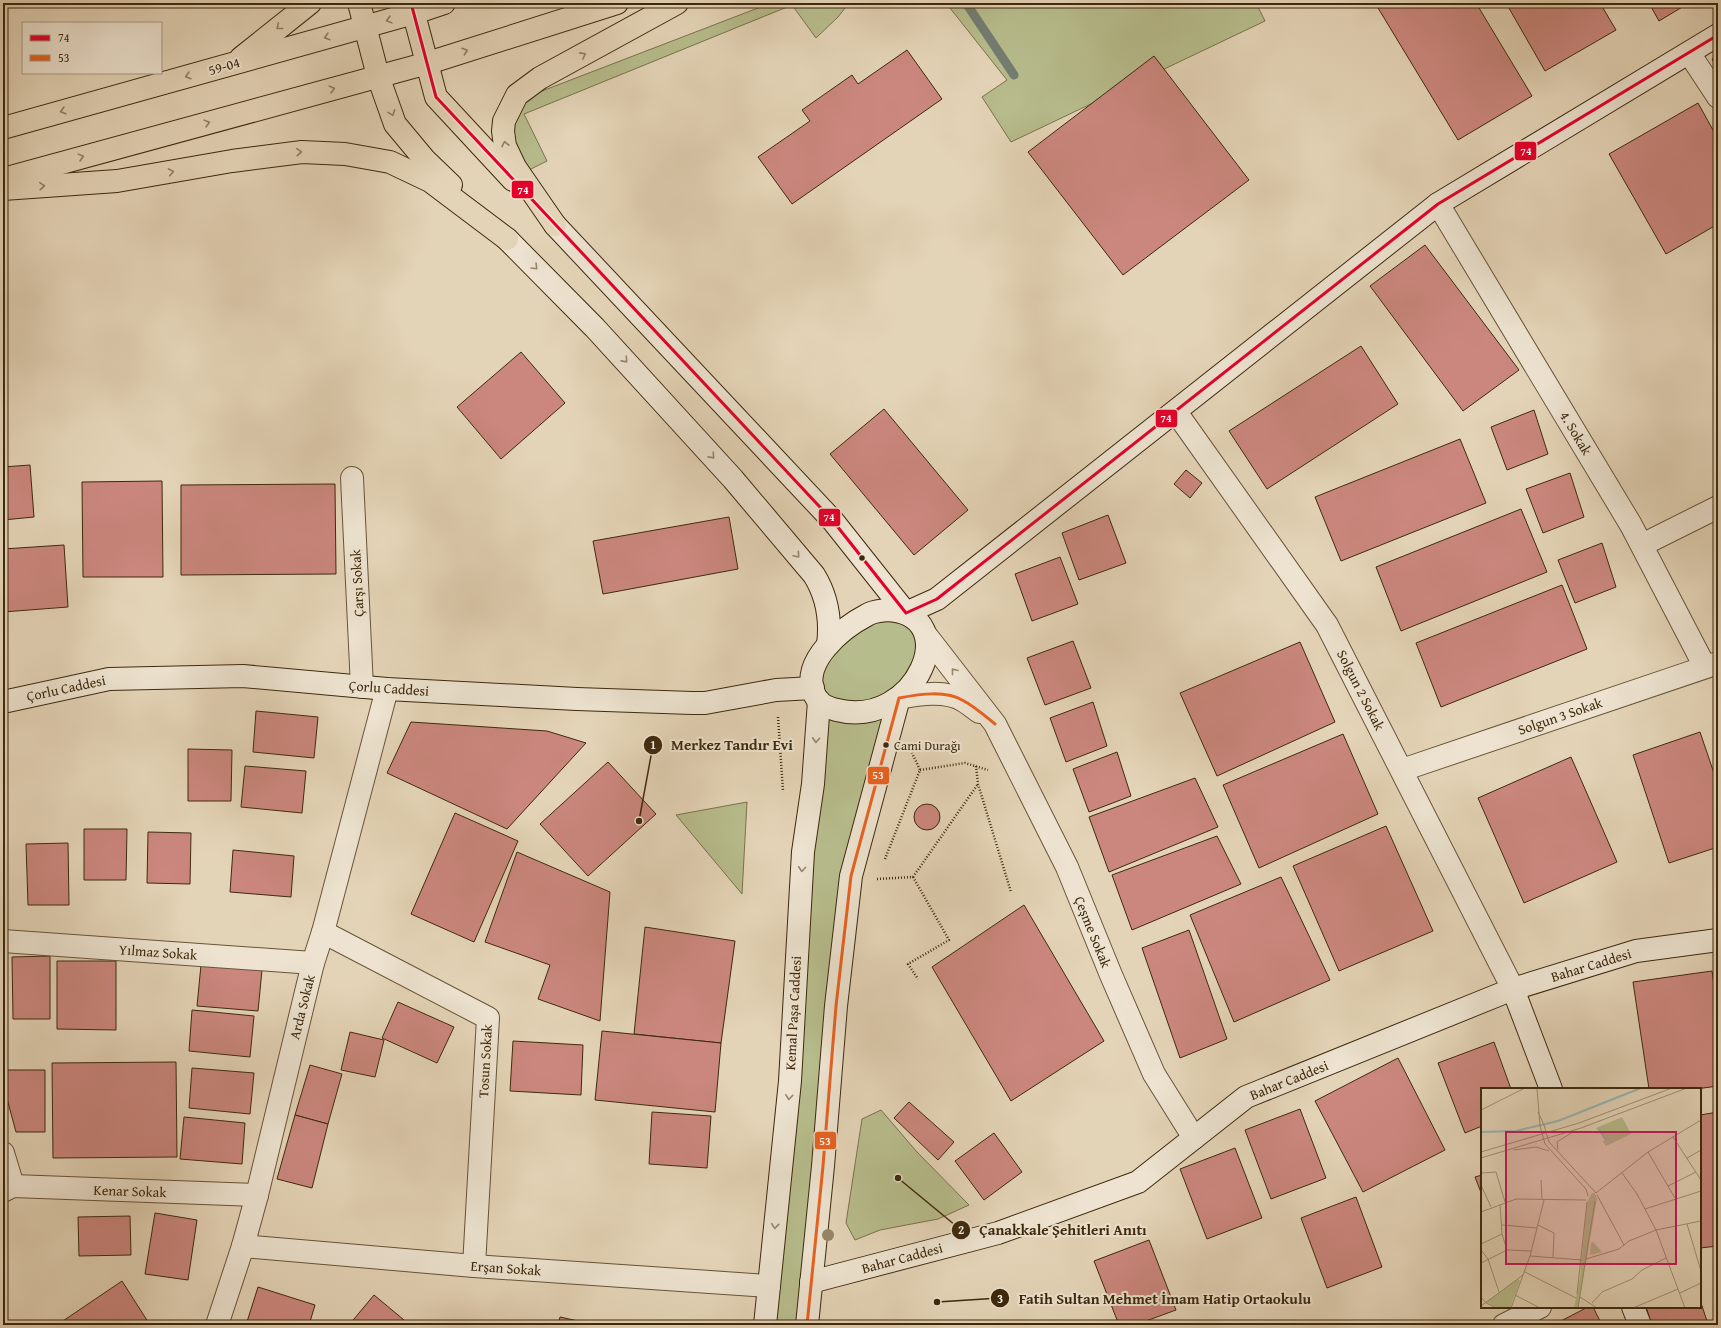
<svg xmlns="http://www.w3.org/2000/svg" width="1721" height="1328" font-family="'Gentium Book Plus',serif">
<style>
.green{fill:#b7bc8c;stroke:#7a724c}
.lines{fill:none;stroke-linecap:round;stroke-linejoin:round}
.stream{stroke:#737e72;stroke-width:9}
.building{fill:#cb877e;stroke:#3e290c}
.street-casing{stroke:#685437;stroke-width:24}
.secondary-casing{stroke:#3e290c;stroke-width:24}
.primary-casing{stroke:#3e290c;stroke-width:24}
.path{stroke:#3e290c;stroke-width:2.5;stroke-dasharray:1 2;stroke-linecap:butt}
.street{stroke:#ede3d0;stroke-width:22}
.secondary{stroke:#ede3d0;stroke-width:22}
.primary{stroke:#e4d4b7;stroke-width:22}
.bus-1-casing{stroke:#ede3d0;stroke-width:6}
.bus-2-casing{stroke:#ede3d0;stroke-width:6}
.bus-1{stroke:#e4002b;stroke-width:3}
.bus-2{stroke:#e96221;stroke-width:3}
.tree{fill:#968667}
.oneway{stroke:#917e62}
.oneway2{stroke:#96866e}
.bus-dot{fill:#3e290c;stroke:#ede3d0;stroke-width:1.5}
.labels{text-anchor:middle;stroke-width:4;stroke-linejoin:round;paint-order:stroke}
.bus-label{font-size:13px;fill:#3e290c;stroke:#ede3d0;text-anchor:start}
.street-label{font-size:14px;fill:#3e290c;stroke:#ede3d0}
.inset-river{fill:none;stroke:#97b7b6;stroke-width:2}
.inset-road{fill:none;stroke:#a29073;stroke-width:1}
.view{fill:#c2185b;fill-opacity:0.15;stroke:#c2185b;stroke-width:2}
.inset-edge{fill:none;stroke:#3e290c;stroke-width:2}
.leader{fill:none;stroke:#3e290c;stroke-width:1.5}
.callout-dot{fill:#3e290c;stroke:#ede3d0;stroke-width:1.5}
.mark-label{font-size:12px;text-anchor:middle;font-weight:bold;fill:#fff}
.callout-label{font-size:15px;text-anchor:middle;font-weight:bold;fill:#3e290c;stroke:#ede3d0;stroke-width:4;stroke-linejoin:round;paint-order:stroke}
.line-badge{stroke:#ede3d0;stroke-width:1.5}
.badge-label{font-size:11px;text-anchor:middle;font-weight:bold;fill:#fff}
</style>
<rect width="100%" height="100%" fill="#e4d4b7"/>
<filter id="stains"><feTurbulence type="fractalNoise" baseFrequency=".005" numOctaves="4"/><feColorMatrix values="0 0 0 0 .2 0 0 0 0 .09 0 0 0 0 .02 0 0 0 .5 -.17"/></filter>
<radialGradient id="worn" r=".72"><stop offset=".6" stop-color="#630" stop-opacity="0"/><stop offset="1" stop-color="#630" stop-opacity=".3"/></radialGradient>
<g class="green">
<polygon points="771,3 849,3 838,17 816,38 792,5 524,114 547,161 525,172 508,153 516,101"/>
<polygon points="946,3 1256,3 1265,21 1011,142 982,97 1007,80"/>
<polygon points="886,611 926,640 885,707 862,835 807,1325 765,1325 797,949 825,650"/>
<polygon points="747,802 742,894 676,815"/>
<polygon points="881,1110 917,1152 969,1205 938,1219 880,1230 855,1240 846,1223 862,1119"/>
</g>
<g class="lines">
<polyline class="stream" points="966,3 1014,75"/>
</g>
<g class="building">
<polygon points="1375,3 1476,3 1532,96 1458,140"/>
<polygon points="1506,3 1600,3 1616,30 1545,71"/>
<polygon points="1649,3 1689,3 1659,21"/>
<polygon points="907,50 942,99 792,204 758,157 810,121 802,110 852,75 858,84"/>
<polygon points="1718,55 1718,70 1712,59"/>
<polygon points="1154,56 1249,180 1123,275 1028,152"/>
<polygon points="1698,103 1718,139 1718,224 1666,254 1609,154"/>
<polygon points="1425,245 1519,370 1463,411 1370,286"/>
<polygon points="1361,346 1398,404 1267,489 1229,431"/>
<polygon points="521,352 565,403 501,459 457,407"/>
<polygon points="884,409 968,510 914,555 830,454"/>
<polygon points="1534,410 1548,454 1507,470 1491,427"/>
<polygon points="1460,439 1486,503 1341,561 1315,497"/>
<polygon points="30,465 34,517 3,520 3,467"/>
<polygon points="1186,470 1202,483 1190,498 1174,484"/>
<polygon points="1570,473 1584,517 1543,533 1526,489"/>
<polygon points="162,481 163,577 83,577 82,482"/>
<polygon points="335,484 336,574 181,575 181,485"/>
<polygon points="1521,509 1547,572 1401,631 1376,567"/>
<polygon points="1108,515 1126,563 1079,580 1062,533"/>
<polygon points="729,517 738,569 603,594 593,541"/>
<polygon points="1602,543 1616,587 1575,603 1558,560"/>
<polygon points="64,545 68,607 3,612 3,549"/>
<polygon points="1060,557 1078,604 1032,621 1015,574"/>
<polygon points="1562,585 1587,649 1441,707 1416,643"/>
<polygon points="1073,641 1091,688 1045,705 1027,658"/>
<polygon points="1300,642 1335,722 1217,776 1180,693"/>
<polygon points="1093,702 1107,746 1066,762 1050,718"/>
<polygon points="256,711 318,717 314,758 253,752"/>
<polygon points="411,722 547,731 586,743 507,829 387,773"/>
<polygon points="1700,732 1718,785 1718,847 1669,863 1633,755"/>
<polygon points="1343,734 1378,814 1259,868 1223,785"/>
<polygon points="188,749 232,750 231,801 188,801"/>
<polygon points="1117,752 1131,796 1089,812 1073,769"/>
<polygon points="1571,757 1617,862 1524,903 1478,798"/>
<polygon points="608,762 656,814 588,876 540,824"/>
<polygon points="245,766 306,771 302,813 241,807"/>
<polygon points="1195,778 1218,827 1109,872 1089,817"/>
<circle cx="927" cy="817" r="13"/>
<polygon points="455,813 518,841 474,942 411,914"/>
<polygon points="1386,826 1433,931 1339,971 1293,866"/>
<polygon points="84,829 127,829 126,880 84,880"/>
<polygon points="148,832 191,833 190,884 147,883"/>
<polygon points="1217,836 1241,884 1132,930 1112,875"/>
<polygon points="68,843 69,905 28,905 26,844"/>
<polygon points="233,850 294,856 291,897 230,892"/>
<polygon points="517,852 610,892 600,1021 538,999 550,965 485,942"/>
<polygon points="1281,877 1330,980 1234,1022 1190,915"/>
<polygon points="1024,905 1104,1041 1011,1101 932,967"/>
<polygon points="645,927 735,941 721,1043 634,1034"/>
<polygon points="1189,930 1227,1039 1180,1058 1142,948"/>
<polygon points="50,956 50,1019 13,1019 12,957"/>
<polygon points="57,961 116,961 116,1030 57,1029"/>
<polygon points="201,965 262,970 258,1011 197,1006"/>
<polygon points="1712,971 1718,1013 1718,1086 1696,1089 1649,1089 1633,982"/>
<polygon points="398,1002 454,1027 437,1063 382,1038"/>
<polygon points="192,1010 254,1016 250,1057 189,1051"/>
<polygon points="602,1031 721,1043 715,1112 595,1100"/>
<polygon points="350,1032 384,1040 375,1077 341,1070"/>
<polygon points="513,1041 583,1045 581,1095 510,1091"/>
<polygon points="1494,1042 1511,1089 1482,1089 1482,1126 1465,1133 1438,1063"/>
<polygon points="1398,1058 1445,1150 1363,1192 1315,1101"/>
<polygon points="176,1062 177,1157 53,1158 52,1063"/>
<polygon points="310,1065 342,1074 328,1124 295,1115"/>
<polygon points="192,1068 254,1073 250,1114 189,1108"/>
<polygon points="3,1070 45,1070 45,1132 16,1132 3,1084"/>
<polygon points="909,1102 954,1142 938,1160 894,1118"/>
<polygon points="1300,1109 1326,1178 1271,1199 1245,1130"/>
<polygon points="652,1112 711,1116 707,1168 649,1164"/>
<polygon points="1718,1112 1718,1246 1700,1248 1700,1115"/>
<polygon points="295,1115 328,1124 312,1188 277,1179"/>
<polygon points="184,1117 245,1123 242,1164 180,1159"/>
<polygon points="994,1133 1022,1172 984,1200 955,1161"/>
<polygon points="1235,1148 1262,1218 1207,1239 1180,1169"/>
<polygon points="1482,1175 1482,1195 1475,1177"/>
<polygon points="1356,1197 1382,1267 1327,1288 1301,1218"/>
<polygon points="155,1213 197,1220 188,1280 145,1274"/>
<polygon points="130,1216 131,1255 79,1256 78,1217"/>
<polygon points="1149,1240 1176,1310 1135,1325 1119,1325 1094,1261"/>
<polygon points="122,1281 150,1325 57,1325"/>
<polygon points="258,1287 315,1305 309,1325 246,1325"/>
<polygon points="374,1295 404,1320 400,1325 349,1325"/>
<polygon points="1700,1300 1707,1321 1694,1325 1652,1325 1646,1307 1700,1307"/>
<polygon points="1588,1307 1593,1307 1602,1325 1553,1325"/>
<polygon points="560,1317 596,1325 558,1325"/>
</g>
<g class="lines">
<defs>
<g id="street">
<polyline points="1689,53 1718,97"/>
<polyline points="1438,204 1631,525 1705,667"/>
<polyline points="1176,412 1327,625 1513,989"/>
<polyline points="352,478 362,687"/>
<polyline points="1642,545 1718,507"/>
<polyline points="926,635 995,724 1067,867 1111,975 1154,1074 1194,1138"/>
<path d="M899,698C920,694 946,690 964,701C969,704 974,708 979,712"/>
<polyline points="1402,770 1718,663"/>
<polyline points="323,932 488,1018 474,1266"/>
<polyline points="3,941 313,963"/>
<polyline points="3,1153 13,1186"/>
<polyline points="3,1191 13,1186 257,1195"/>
<polyline points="243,1246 474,1266 769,1286"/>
<polyline points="217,1325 243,1246 257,1195 313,963 323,932 387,689"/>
<polyline points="1504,1325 1540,1307"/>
</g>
<g id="secondary">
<polyline points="555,225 833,521 906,613 937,599 1438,204 1718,35"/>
<path d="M507,239L595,328L733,479L814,575C827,596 831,621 828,645"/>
<path d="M887,610C966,614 916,730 837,710C825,707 817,703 813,691C803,660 842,628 867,615C873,611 880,611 887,610Z"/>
<polyline points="3,702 109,679 243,676 387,689 577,699 692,703 705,703 776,690 813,688"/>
<polyline points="1513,989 1551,1089"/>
<polyline points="811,1282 998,1233 1138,1182 1246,1097 1513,989 1636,951 1718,940"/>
<polyline points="1633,1307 1640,1325"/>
<polyline points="765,1325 790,1081 803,852 813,784 819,701"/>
<polyline points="807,1325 823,1166 836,1006 851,876 899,698"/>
</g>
<g id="primary">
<polyline points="359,3 378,76 395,124 425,160 451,185"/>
<polyline points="411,3 436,97 513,180"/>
<polyline points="241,58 310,3"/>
<polyline points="3,128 414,13 444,3"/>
<polyline points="3,179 428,63 617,3"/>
<polyline points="3,189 117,181 232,161 302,152 345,154 390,162 430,181 507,239"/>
<polyline points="555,225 515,167 505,146 503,131 504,121 517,95 540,78 677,3"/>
</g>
</defs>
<use href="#street" class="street-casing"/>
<use href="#secondary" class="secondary-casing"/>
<use href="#primary" class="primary-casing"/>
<g class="path">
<polyline points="778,717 783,791"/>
<polyline points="976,766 978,784 1011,892"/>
<polyline points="920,770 965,763 988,770"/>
<polyline points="885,859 920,770 912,753"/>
<polyline points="913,877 949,940 908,964 918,979"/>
<polyline points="877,879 913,877 978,784"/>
</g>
<use href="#street" class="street"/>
<use href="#secondary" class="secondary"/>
<use href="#primary" class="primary"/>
<defs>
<polyline id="bus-1" points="411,3 436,97 833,521 906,613 937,599 1438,204 1718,35"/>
<path id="bus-2" d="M807,1325L823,1166L836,1006L851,876L899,698C920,694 946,690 964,701C975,707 985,716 995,724"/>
</defs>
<use href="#bus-1" class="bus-1-casing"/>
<use href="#bus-2" class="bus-2-casing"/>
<use href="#bus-1" class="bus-1"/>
<use href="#bus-2" class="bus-2"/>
</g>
<circle class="tree" cx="828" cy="1235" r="6"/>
<defs><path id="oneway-chevron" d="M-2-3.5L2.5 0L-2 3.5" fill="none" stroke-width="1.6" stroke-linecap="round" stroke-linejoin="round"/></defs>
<g class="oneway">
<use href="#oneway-chevron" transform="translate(389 20) rotate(165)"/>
<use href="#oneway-chevron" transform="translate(279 27) rotate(141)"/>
<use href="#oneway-chevron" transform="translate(327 37) rotate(164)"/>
<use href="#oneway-chevron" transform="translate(465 51) rotate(-18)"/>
<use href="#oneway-chevron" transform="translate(583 55) rotate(-28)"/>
<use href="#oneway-chevron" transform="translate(188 76) rotate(164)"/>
<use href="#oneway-chevron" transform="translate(332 89) rotate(-15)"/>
<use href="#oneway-chevron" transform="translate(63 111) rotate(164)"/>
<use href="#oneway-chevron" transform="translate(392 113) rotate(70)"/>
<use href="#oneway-chevron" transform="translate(207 123) rotate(-15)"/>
<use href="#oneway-chevron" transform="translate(505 144) rotate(-102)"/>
<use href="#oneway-chevron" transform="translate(299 152) rotate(-4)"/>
<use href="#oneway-chevron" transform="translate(81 157) rotate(-15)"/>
<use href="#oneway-chevron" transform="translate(171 172) rotate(-10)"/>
<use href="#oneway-chevron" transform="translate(42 186) rotate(-4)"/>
</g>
<g class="oneway2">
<use href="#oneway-chevron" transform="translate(535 267) rotate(45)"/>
<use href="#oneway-chevron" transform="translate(625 360) rotate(48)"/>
<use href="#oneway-chevron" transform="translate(712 456) rotate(48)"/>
<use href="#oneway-chevron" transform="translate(797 555) rotate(50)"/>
<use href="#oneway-chevron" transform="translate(954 671) rotate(-128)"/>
<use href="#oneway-chevron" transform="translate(816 740) rotate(94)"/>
<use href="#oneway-chevron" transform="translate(802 869) rotate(94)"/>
<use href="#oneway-chevron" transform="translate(789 1097) rotate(96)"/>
<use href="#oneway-chevron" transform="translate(775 1226) rotate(96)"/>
</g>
<g class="bus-dot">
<circle cx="862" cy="558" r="3.5"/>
<circle cx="886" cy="745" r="3.5"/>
</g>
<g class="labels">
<g class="bus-label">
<text x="894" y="750">Cami Durağı</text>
</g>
<g class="street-label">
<text transform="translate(224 66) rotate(-16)" y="5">59-04</text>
<text transform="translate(1576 433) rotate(59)" y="5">4. Sokak</text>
<text transform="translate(357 583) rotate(-93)" y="5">Çarşı Sokak</text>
<text transform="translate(66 688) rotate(-12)" y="5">Çorlu Caddesi</text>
<text transform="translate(389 688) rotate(4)" y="5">Çorlu Caddesi</text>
<text transform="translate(1361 690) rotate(63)" y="5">Solgun 2 Sokak</text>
<text transform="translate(1560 716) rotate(-19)" y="5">Solgun 3 Sokak</text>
<text transform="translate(1093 932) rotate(68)" y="5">Çeşme Sokak</text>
<text transform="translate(158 952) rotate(4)" y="5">Yılmaz Sokak</text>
<text transform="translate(1591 965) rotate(-17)" y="5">Bahar Caddesi</text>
<text transform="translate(302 1007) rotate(-76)" y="5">Arda Sokak</text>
<text transform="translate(793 1013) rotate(-87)" y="5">Kemal Paşa Caddesi</text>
<text transform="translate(485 1061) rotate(-87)" y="5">Tosun Sokak</text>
<text transform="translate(1289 1080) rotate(-22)" y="5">Bahar Caddesi</text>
<text transform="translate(130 1191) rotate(2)" y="5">Kenar Sokak</text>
<text transform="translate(902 1258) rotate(-15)" y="5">Bahar Caddesi</text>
<text transform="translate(506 1268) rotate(4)" y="5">Erşan Sokak</text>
</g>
</g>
<g transform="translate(1481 1088)">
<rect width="220" height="220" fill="#e4d4b7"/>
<path d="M141,29L150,46L125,58L122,54L124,52L115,40ZM111,105H114L116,111L97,220H93L99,190L106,114ZM112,154L121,164L109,167L110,155ZM37,191L39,193L29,220H17L5,214Z" fill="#b7bc8c"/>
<path class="inset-river" d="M118,40L125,52M0,44L35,43L77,33L160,0"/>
<path class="inset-road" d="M56,0L59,38M0,22L44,0M57,24L63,37M63,37L68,54L115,105L167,64L220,32M59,38L64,56L105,101L107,108M192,49L220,92M33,62L55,59L68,63M77,62L76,54L90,45M0,64L98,35L191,0M167,64L194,110M0,70L100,40L206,0M206,70L220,62M0,85L15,84L24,114M141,85L156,106L175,142L204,220M60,92L61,112M0,97L10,119M187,98L215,84M116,107L143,157M19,116L21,146L26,162M164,121L220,103M0,124L35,111L105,112M206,136L220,183M21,137L56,140M57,137L73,145L72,170M0,156L21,146M0,162L7,171L18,204M49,168L101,172M105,171L138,161L148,153L175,142L220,133M0,175L26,162L50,163M44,184L95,210M199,205L220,195M96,206L106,114M34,207L59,220M0,209L5,215L16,220M99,209L116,220M111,215L121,204L151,191L161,182L185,170M0,218L42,187M30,220L49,168L63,112M97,220L114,113M152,220L197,201"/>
<path class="view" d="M25,44H195V176H25Z"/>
<rect width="220" height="220" class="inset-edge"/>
</g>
<path class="leader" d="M639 821L653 745M898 1178L961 1230M937 1302L1000 1298"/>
<g class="callout-dot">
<circle cx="639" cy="821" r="4"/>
<circle cx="898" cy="1178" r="4"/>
<circle cx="937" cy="1302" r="4"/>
<circle cx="653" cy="745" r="10"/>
<circle cx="961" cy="1230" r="10"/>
<circle cx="1000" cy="1298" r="10"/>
</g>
<g class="mark-label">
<text x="653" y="749">1</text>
<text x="961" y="1234">2</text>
<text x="1000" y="1303">3</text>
</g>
<g class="callout-label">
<text x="732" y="750">Merkez Tandır Evi</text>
<text x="1063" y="1235">Çanakkale Şehitleri Anıtı</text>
<text x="1165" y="1304">Fatih Sultan Mehmet İmam Hatip Ortaokulu</text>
</g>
<g class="line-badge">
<rect x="1514" y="141" width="23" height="20" rx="4" fill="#e4002b"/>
<rect x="511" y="180" width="23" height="19" rx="4" fill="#e4002b"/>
<rect x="1155" y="409" width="23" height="19" rx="4" fill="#e4002b"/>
<rect x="818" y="508" width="23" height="19" rx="4" fill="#e4002b"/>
<rect x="867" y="766" width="23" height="19" rx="4" fill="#e96221"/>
<rect x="814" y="1131" width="23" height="19" rx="4" fill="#e96221"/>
</g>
<g class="badge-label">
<text x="1526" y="155">74</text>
<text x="523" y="194">74</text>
<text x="1166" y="422">74</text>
<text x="829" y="521">74</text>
<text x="878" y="779">53</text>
<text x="825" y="1145">53</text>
</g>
<rect width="1721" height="1328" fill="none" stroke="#e4d4b7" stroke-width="16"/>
<rect x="4" y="4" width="1713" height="1320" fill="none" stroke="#3e290c" stroke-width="2"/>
<rect x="8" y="8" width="1705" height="1312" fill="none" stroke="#3e290c"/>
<rect x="22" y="22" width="140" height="52" fill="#ede3d0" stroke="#a79982"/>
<rect x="30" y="35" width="20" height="6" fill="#e4002b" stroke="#a79982"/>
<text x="58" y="42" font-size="12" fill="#3e290c">74</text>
<rect x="30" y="55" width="20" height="6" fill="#e96221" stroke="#a79982"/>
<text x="58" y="62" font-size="12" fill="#3e290c">53</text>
<rect width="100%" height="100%" filter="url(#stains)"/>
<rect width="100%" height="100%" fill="url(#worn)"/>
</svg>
